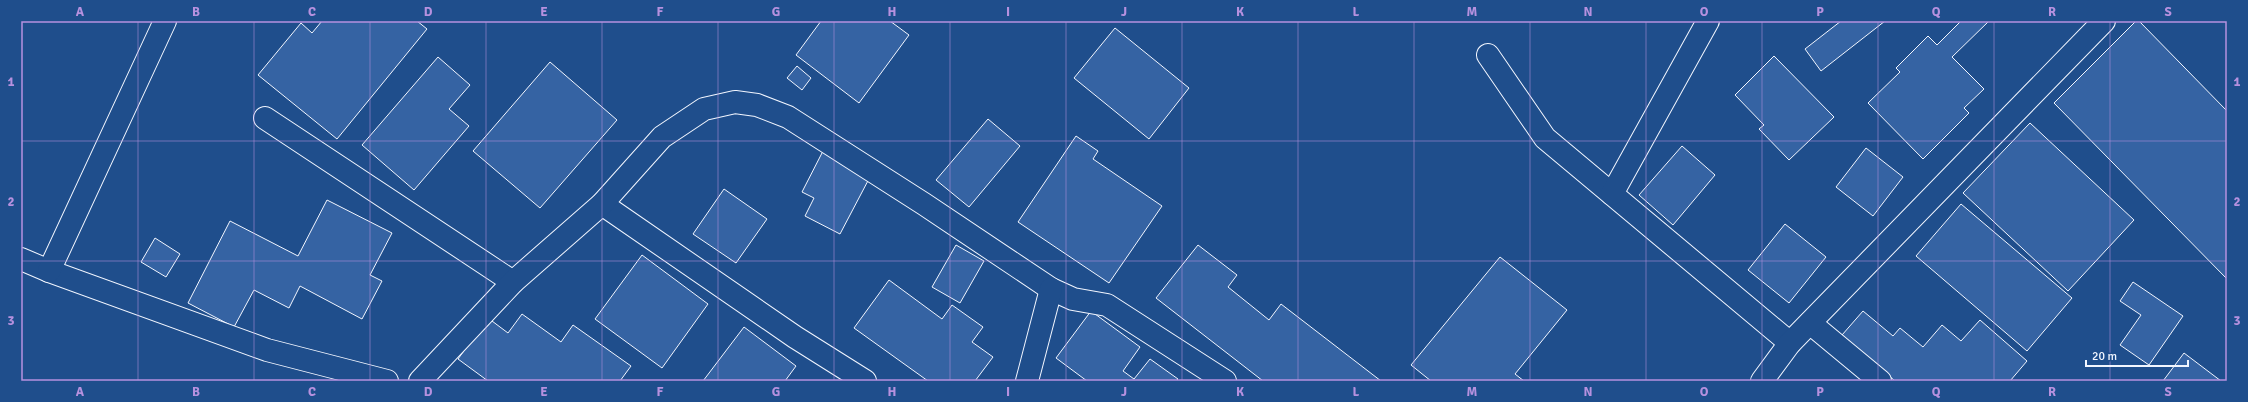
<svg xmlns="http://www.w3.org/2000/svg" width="2248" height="402" font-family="Signika,sans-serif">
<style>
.building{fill:#3563a3;stroke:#f2f6ff}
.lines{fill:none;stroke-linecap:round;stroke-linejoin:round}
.minor-casing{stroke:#f2f6ff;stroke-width:24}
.minor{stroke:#1f4e8c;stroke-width:22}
.grid{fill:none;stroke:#b691df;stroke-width:1;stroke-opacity:0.55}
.neatline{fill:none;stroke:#b691df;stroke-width:1.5}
.grid-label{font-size:13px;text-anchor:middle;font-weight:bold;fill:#b691df}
</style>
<rect width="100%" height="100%" fill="#1f4e8c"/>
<g class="building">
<polygon points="322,21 417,21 427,29 337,139 258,75 301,23 312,33"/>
<polygon points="821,21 890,21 909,35 859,103 796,55"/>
<polygon points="1841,21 1885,21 1821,71 1805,49"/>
<polygon points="1961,21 1989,21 1952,57 1984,89 1964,108 1969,113 1923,159 1868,103 1900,72 1896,68 1928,36 1937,45"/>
<polygon points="2136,21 2139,21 2227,111 2227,279 2054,103"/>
<polygon points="1115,28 1189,88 1149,139 1074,78"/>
<polygon points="1774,56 1834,117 1789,160 1759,129 1764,125 1735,95"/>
<polygon points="438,57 470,85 449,109 469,126 414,190 362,145"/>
<polygon points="550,62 617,120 540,208 473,151"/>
<polygon points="797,66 811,78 802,90 787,78"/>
<polygon points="988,119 1020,146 969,207 936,180"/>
<polygon points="2030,123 2134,220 2068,291 1963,193"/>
<polygon points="1076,136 1098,151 1093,159 1162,206 1109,283 1018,222"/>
<polygon points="1682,146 1715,175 1673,225 1639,195"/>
<polygon points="1866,148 1903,177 1873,216 1836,187"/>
<polygon points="823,151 871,175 840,234 805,216 814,198 802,192"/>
<polygon points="724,189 767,219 736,263 693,234"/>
<polygon points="327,200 392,233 370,275 382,281 362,319 300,286 289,308 254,290 234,327 188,303 230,221 298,256"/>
<polygon points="1961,204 2072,298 2027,351 1916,256"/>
<polygon points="1785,224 1826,257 1789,303 1748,270"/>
<polygon points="155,238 180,254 166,277 141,262"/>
<polygon points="956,245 984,261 960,303 932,287"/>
<polygon points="1198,245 1237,275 1228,287 1269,320 1281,304 1381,381 1263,381 1156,298"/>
<polygon points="642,255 708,304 662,368 595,319"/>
<polygon points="1500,257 1567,310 1515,374 1524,381 1431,381 1411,365"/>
<polygon points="889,280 942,319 952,305 983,327 972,342 993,357 975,381 928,381 854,328"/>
<polygon points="2133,282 2183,316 2149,365 2120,345 2141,315 2120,301"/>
<polygon points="1091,311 1140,347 1123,371 1134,379 1150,359 1178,379 1176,381 1087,381 1056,358"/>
<polygon points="1863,311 1893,336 1900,328 1923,347 1942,325 1961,341 1980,320 2027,361 2010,381 1895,381 1842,335"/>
<polygon points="522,314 561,342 573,325 631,366 620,381 488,381 458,359 488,318 508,333"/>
<polygon points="744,327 796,366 785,381 703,381"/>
<polygon points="2184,353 2221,381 2163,381"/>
</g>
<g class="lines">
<defs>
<g id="minor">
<polyline points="1488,55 1545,138 1790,343"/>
<polyline points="265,118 513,282"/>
<polyline points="1612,194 1708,21"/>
<polyline points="602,204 795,337 865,381"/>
<polyline points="21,259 49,271 267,350 387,381"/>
<polyline points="49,271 165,21"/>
<polyline points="1810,323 1880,381"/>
<polyline points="420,381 513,282 602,204 662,137 704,109 735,102 757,105 788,117 924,204 1051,289 1073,299 1107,305 1225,381"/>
<polyline points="1027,381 1051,289"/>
<polyline points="1762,381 1790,343 2104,21"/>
</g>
</defs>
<use href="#minor" class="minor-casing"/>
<use href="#minor" class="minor"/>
</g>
<path class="grid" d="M138,21V381M254,21V381M370,21V381M486,21V381M602,21V381M718,21V381M834,21V381M950,21V381M1066,21V381M1182,21V381M1298,21V381M1414,21V381M1530,21V381M1646,21V381M1762,21V381M1878,21V381M1994,21V381M2110,21V381M21,141H2227M21,261H2227"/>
<rect width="2248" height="402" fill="none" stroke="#1f4e8c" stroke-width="44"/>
<path d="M2086 360v6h102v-6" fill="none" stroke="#f2f6ff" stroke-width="2"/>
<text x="2092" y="360" font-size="12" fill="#f2f6ff" stroke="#1f4e8c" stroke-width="3" paint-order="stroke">20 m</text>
<rect x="22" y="22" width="2204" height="358" class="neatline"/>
<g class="grid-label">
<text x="80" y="16">A</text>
<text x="196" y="16">B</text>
<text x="312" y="16">C</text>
<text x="428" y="16">D</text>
<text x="544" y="16">E</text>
<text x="660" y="16">F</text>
<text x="776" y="16">G</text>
<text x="892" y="16">H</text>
<text x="1008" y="16">I</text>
<text x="1124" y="16">J</text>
<text x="1240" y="16">K</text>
<text x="1356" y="16">L</text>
<text x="1472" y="16">M</text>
<text x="1588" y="16">N</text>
<text x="1704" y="16">O</text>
<text x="1820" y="16">P</text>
<text x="1936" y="16">Q</text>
<text x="2052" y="16">R</text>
<text x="2168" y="16">S</text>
<text x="11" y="86">1</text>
<text x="2237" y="86">1</text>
<text x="11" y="206">2</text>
<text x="2237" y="206">2</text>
<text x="11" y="325">3</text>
<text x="2237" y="325">3</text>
<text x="80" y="396">A</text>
<text x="196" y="396">B</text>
<text x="312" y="396">C</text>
<text x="428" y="396">D</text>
<text x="544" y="396">E</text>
<text x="660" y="396">F</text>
<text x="776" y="396">G</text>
<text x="892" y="396">H</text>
<text x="1008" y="396">I</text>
<text x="1124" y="396">J</text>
<text x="1240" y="396">K</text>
<text x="1356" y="396">L</text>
<text x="1472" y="396">M</text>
<text x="1588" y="396">N</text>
<text x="1704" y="396">O</text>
<text x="1820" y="396">P</text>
<text x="1936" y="396">Q</text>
<text x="2052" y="396">R</text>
<text x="2168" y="396">S</text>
</g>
</svg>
